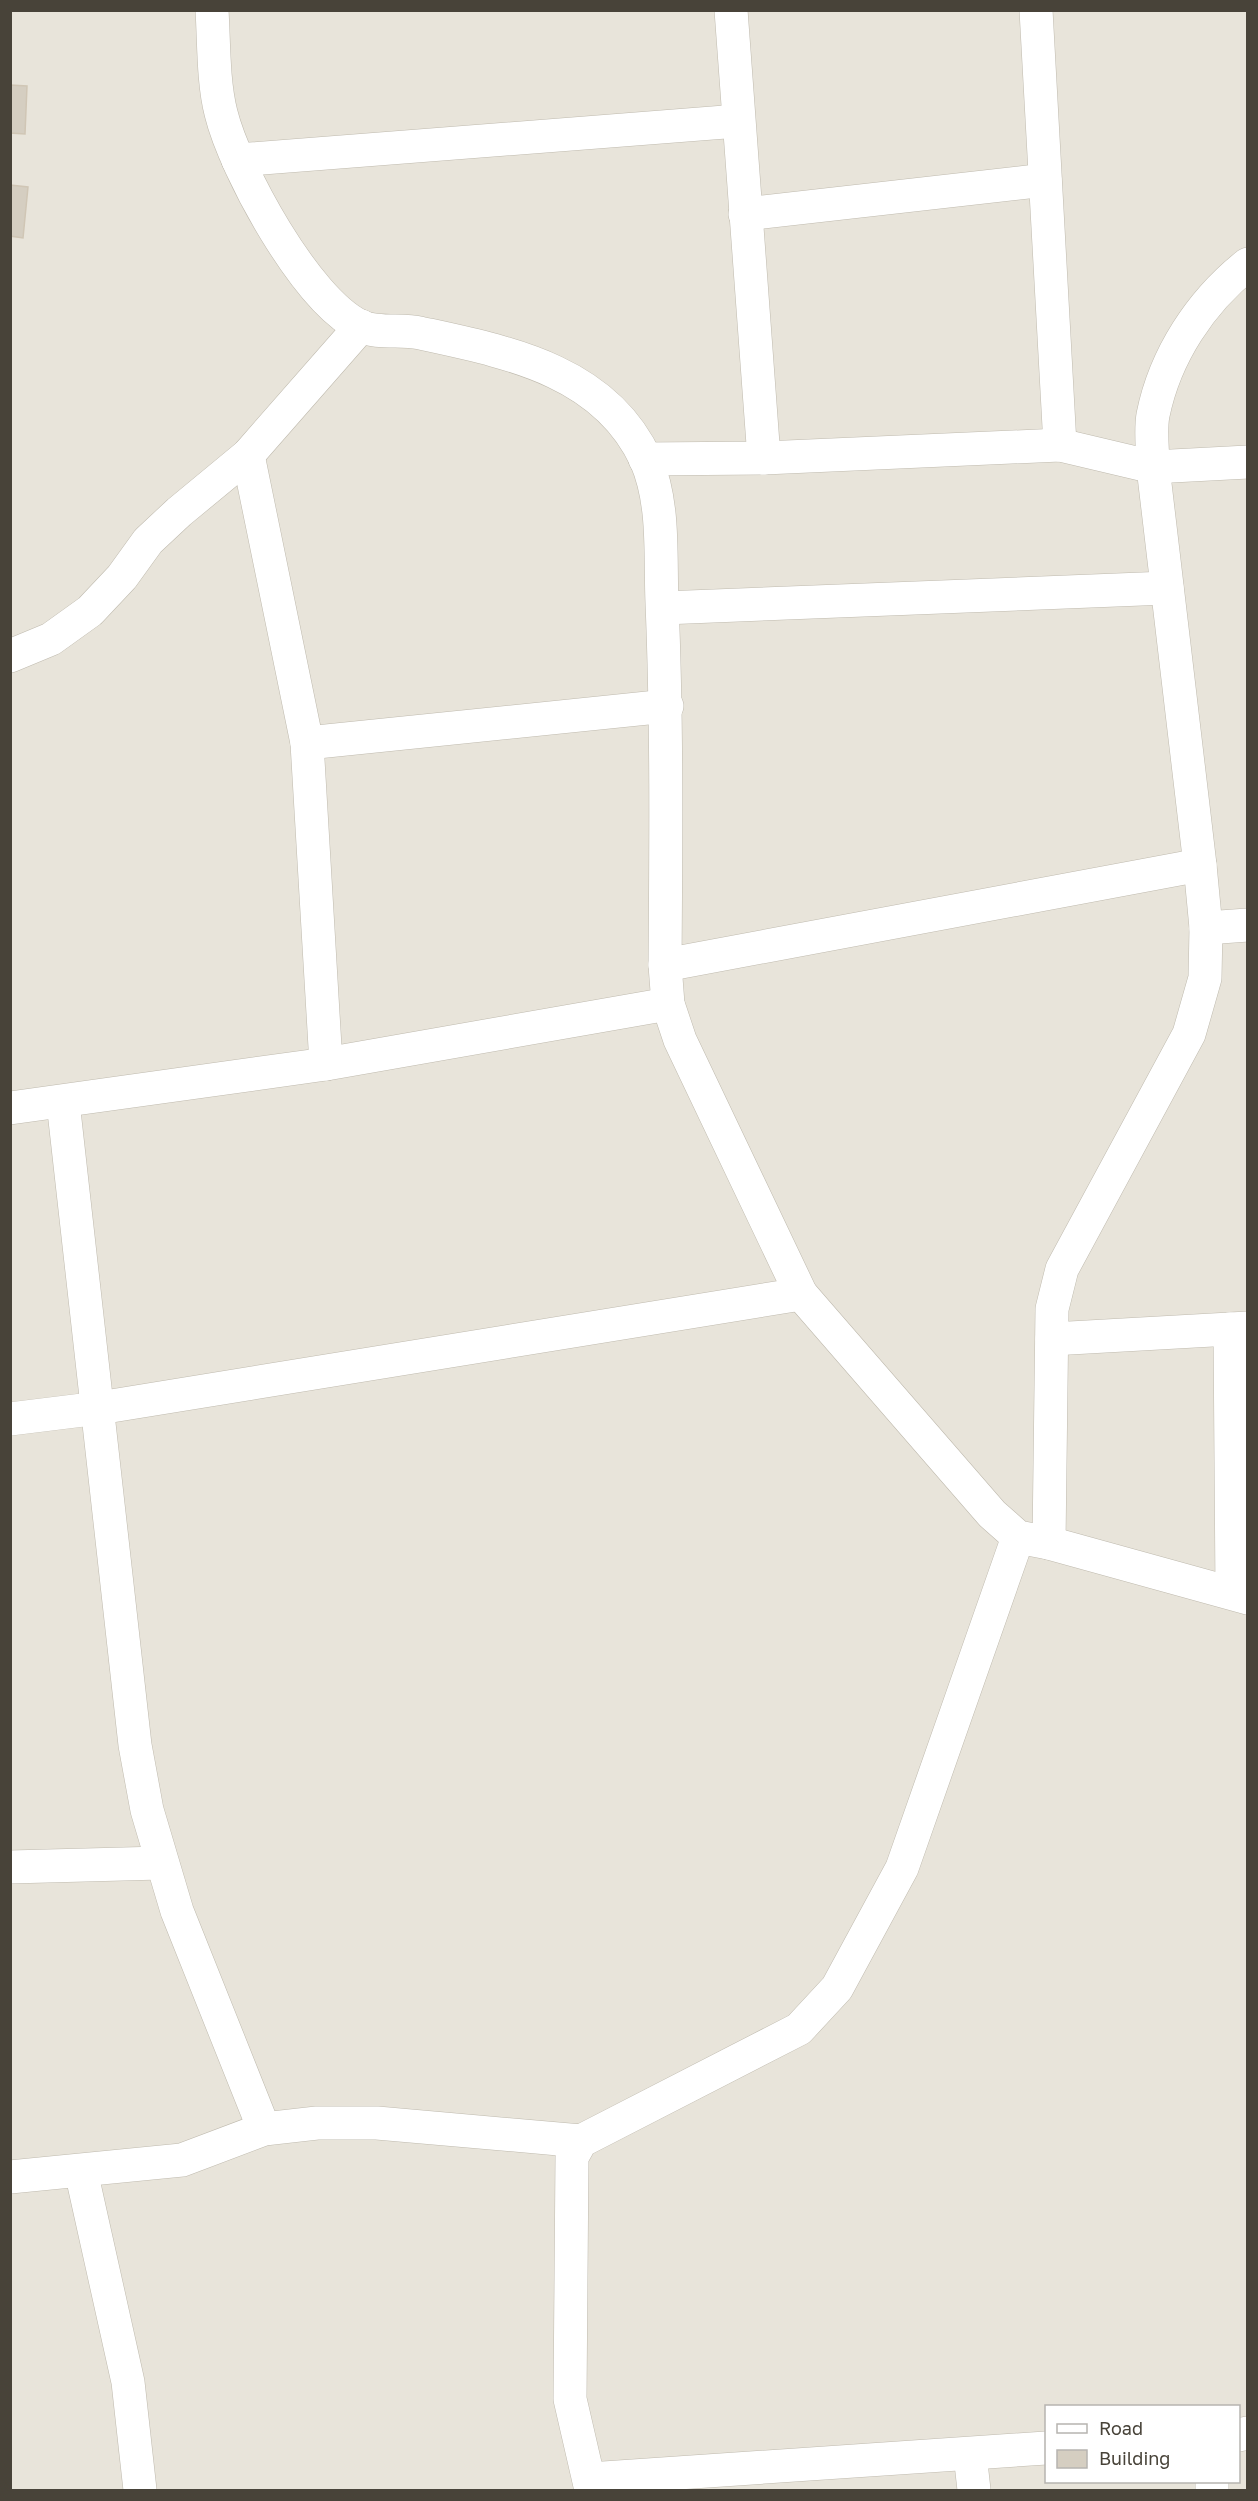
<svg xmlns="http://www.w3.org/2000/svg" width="1258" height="2501" font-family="'Golos Text',sans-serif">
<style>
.residential{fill:#e8e4da;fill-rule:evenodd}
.building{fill:#d5cec1;stroke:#d0c6b5;stroke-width:1.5}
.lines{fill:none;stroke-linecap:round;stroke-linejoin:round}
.minor-casing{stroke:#bfbaae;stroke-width:34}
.minor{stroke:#fff;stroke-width:33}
</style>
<rect width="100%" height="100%" fill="#f4f2eb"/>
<path class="residential" d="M11,11H1247V2490H11ZM1046,2406H1238V2482H1046Z"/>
<g class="building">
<polygon points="10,85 27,86 25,134 10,133"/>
<polygon points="10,185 28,187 23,238 10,236"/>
</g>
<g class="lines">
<defs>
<g id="minor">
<path d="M212,10C214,42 213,82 221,113C235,170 306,300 360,326C377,334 402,329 420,333C507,352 605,370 646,460C665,504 660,556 662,603C667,724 666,844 665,965L668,1004L680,1040L801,1294L992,1514L1018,1537L1049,1543L1248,1598"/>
<polyline points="731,10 764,458"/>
<polyline points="1036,10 1060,445"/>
<polyline points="238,160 738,121"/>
<polyline points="745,214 1045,180"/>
<polyline points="248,455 307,743 326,1064"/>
<polyline points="645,459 764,458 1060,445 1153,467 1248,462"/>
<polyline points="663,608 1167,588"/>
<polyline points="10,656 51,639 90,611 122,577 148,541 179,512 248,455 361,326"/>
<polyline points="307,743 667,706"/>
<polyline points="1206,928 1248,925"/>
<polyline points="665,965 1200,865"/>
<polyline points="63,1102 135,1745 147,1810 177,1911 264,2129"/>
<polyline points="10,1108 326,1064 668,1004"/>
<polyline points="1230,1329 1232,1592"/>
<polyline points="1052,1339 1248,1328"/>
<polyline points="10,1419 99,1408 801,1294"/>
<path d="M1049,1543L1052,1309L1062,1269L1189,1034L1205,978L1206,928L1200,865L1153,467C1153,451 1150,431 1153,415C1165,356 1200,302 1248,264"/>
<polyline points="10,1867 161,1863"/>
<polyline points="81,2171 128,2382 140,2490"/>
<polyline points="10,2177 182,2160 264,2129 317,2123 377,2123 581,2141"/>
<polyline points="1238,2435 1248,2433"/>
<polyline points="970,2454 974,2490"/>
<polyline points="589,2479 1046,2448"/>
<polyline points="1212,2482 1212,2490"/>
<polyline points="591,2490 570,2399 572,2157 581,2141 799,2029 837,1988 902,1868 1018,1537"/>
</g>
</defs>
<use href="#minor" class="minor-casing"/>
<use href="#minor" class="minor"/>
</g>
<rect width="1258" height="2501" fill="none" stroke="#484339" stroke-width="24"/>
<rect x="1045" y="2405" width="195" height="78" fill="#ffffff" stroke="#b6b4b0" stroke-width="1.5"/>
<rect x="1057" y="2424" width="30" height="9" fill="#ffffff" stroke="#b6b4b0" stroke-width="1.5"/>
<text x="1099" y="2435" font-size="18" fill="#484339">Road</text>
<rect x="1057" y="2450" width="30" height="18" fill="#d5cec1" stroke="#b6b4b0" stroke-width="1.5"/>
<text x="1099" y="2465" font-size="18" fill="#484339">Building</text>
</svg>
